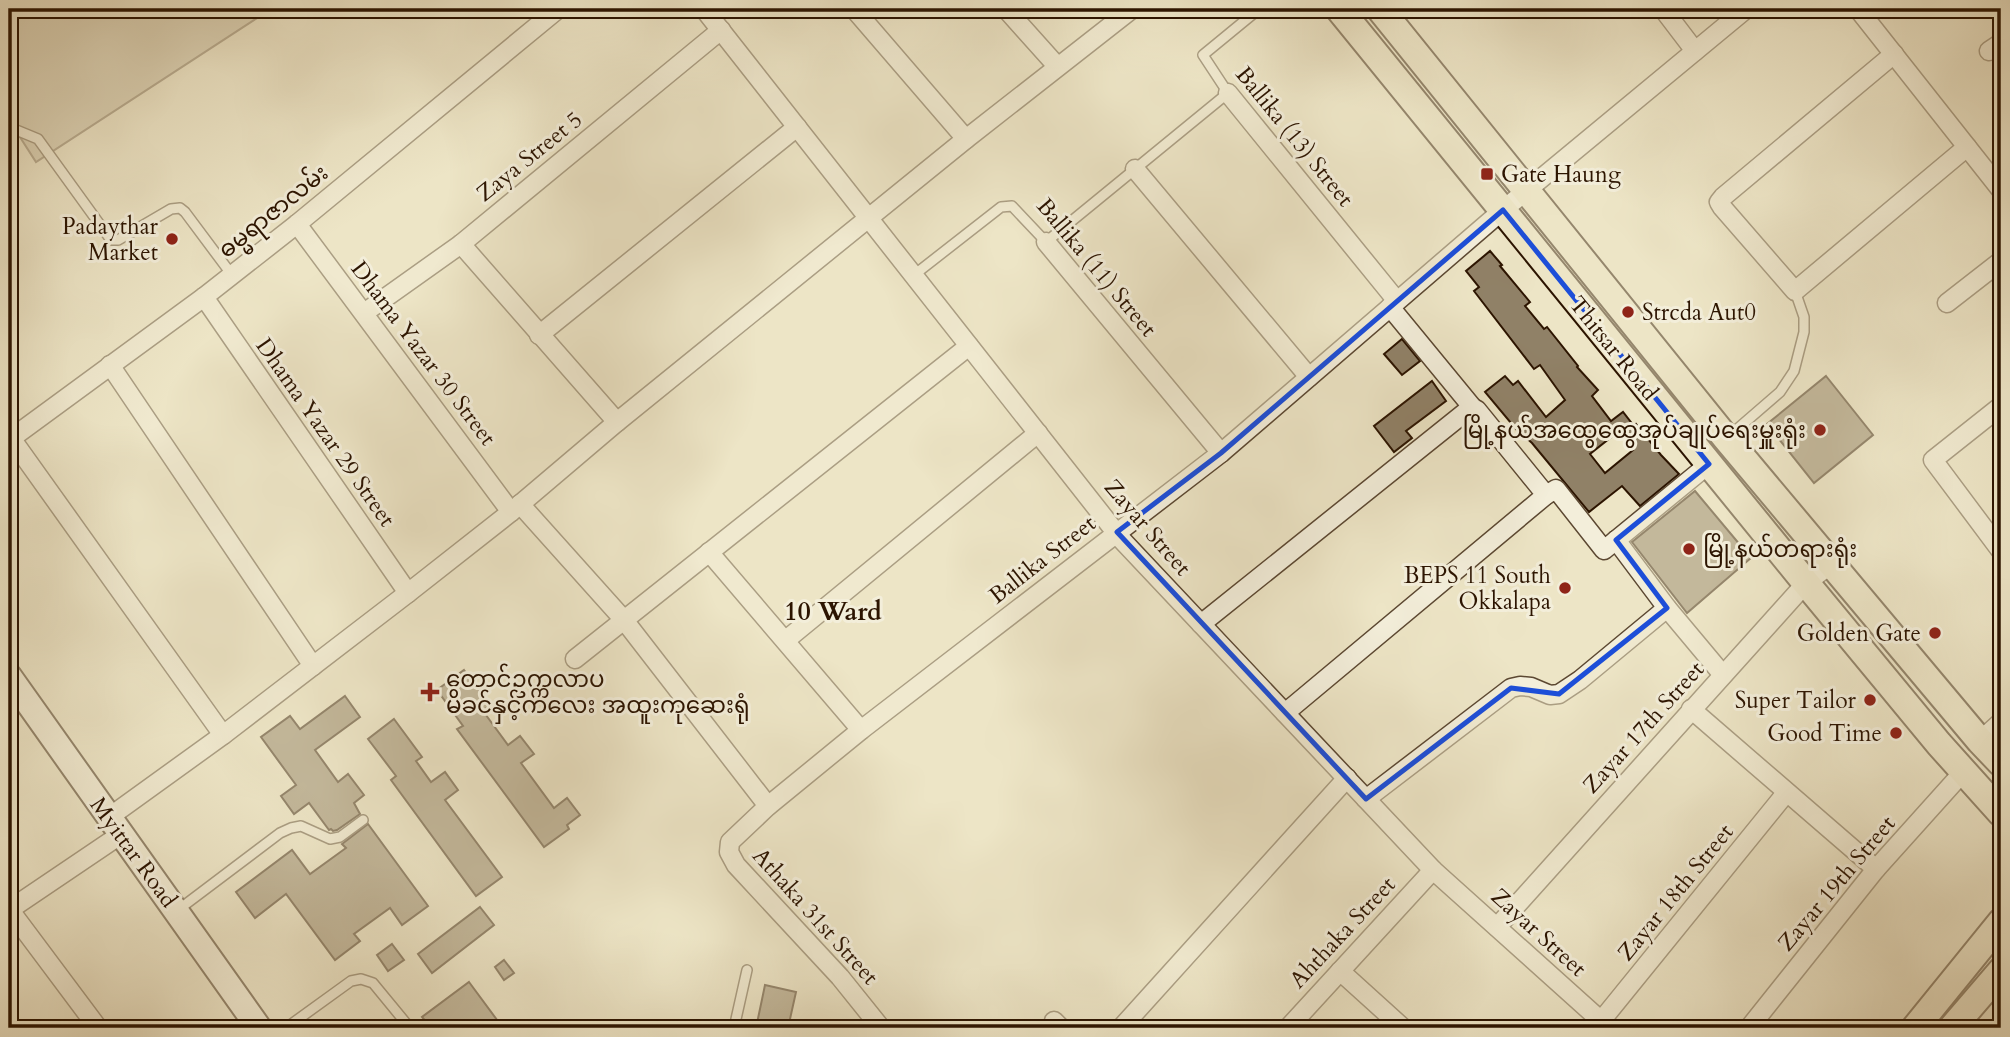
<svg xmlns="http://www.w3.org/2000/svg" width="2010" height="1037" font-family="Cardo,'Noto Sans Myanmar',serif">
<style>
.green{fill:#ccc1a4;stroke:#7c6a52;stroke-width:2}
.building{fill:#908167;stroke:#2c1400;stroke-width:2;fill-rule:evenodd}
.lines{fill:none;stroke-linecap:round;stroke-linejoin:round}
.service-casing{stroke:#5c4832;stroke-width:12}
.minor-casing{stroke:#5c4832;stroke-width:21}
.secondary-casing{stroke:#2c1400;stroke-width:28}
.primary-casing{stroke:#2c1400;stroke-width:30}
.service{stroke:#f3eeda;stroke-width:9}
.minor{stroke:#f3eeda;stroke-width:18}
.secondary{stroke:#f3eeda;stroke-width:24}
.primary{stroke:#ede5c6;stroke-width:26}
.marked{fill:none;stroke:#1d4ed8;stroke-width:5;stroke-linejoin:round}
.poi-dot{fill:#8f2418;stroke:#f3eeda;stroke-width:2.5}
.labels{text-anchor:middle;stroke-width:6;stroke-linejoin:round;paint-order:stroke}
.street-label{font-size:23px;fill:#2c1400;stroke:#f3eeda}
.poi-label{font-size:23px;fill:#2c1400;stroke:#f3eeda;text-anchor:end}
.quarter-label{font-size:26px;font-weight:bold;fill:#2c1400;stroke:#f3eeda}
</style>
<rect width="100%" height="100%" fill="#ede5c6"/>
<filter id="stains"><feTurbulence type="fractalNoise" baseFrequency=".00286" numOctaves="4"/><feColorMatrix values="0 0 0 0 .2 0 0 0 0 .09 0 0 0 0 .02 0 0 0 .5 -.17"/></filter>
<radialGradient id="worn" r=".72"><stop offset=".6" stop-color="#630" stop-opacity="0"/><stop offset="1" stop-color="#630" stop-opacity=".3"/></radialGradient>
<polygon class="green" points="9,9 271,9 36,162 9,120"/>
<g class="building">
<path d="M1490,251L1502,265L1500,266L1530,302L1525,306L1544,329L1547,327L1578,366L1577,367L1598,390L1592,396L1611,421L1623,412L1634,426L1636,424L1661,455L1679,474L1640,506L1622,486L1589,512L1532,443L1522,434L1521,435L1485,392L1505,376L1513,385L1518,381L1546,417L1565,400L1540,365L1534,369L1474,291L1479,287L1466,271ZM1619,431L1633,450L1605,473L1590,454Z"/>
<polygon points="1402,339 1420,361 1402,375 1384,354"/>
<polygon points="1826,376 1873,435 1814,483 1767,424"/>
<polygon points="1432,381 1446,401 1406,431 1412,438 1394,452 1374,426"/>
<polygon points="1695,491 1751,558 1687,613 1632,542"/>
<polygon points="464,670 490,705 483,711 508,745 520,736 534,754 521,763 554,808 567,798 580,815 567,825 569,829 544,847 457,729 463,726 437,690"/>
<polygon points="345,696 360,717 315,750 338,782 348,774 364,795 354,803 360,814 337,830 333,831 331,829 329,830 309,803 294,814 281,796 296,785 261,737 290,716 300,729"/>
<polygon points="394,719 422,757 416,761 431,782 445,772 458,790 445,800 502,877 476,896 391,780 396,776 368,739"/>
<polygon points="368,824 428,906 402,925 390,908 354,934 360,941 335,960 286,894 255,918 236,892 292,850 310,874 346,848 342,844"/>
<polygon points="480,907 494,925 432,973 418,954"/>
<polygon points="392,944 404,960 388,971 377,955"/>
<polygon points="504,960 514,973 504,980 495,967"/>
<polygon points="469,982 503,1028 431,1028 422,1017"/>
<polygon points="765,985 796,992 788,1028 756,1028"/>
</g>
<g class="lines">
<defs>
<g id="service">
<polyline points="9,127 38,139 111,240 118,240 171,209 180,208 185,212 232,275"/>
<polyline points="914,275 1001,207 1012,206 1046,242 1228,93 1203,55 1259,9"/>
<polyline points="1728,437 1780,392 1794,371 1804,332 1804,317 1795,291"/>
<polyline points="178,910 280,833 291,828 301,826 330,839 340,837 363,820"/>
<polyline points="286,1028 351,981 361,979 373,983 410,1028"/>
<polyline points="734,1028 747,970"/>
</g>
<g id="minor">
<polyline points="704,9 1121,539 1433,870 1609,1028"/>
<polyline points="854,9 966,139"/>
<polyline points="1006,9 1057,66"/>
<polyline points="1663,9 1695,51"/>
<polyline points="1858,9 2001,190"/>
<polyline points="1989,51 2001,43"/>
<polyline points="1894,54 1723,197 1719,202 1722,207 1795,291 1967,147"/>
<polyline points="1228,93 1397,301"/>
<polyline points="1135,169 1309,377"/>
<polyline points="297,224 511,512"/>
<polyline points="1046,242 1221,453"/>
<polyline points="461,244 617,422"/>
<polyline points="204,297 408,593"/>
<polyline points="1947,303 2001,261"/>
<polyline points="1390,307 1473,408"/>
<polyline points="364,313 461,244 721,30"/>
<polyline points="539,335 797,127"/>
<polyline points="110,365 313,666"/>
<polyline points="2001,406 1933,460 2001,551"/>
<polyline points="11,438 223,735"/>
<polyline points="9,440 204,297 297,224 558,9"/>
<polyline points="1546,495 1556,489 1604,550 1709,464"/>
<polyline points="520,504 624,620 768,806"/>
<polyline points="1616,540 1667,608 1723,675"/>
<polyline points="709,552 861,730"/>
<polyline points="1201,624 1468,410 1473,408 1477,410 1546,495 1285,713"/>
<polyline points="786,640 1038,433"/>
<polyline points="575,659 969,346"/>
<polyline points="1691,709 1876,869"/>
<polyline points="1980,741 2001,722"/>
<polyline points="1366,799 1511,688 1520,686 1531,687 1550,695 1559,694 1580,680 1667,608"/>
<polyline points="108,818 223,735 408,593 511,512 617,422 966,139 1132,9"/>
<polyline points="9,909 98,1028"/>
<polyline points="9,910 120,835"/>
<polyline points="1497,927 1806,583 1831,564"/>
<polyline points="1340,971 1403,1028"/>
<polyline points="1054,1021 1061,1028"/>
<polyline points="1601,1021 1786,793"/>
<polyline points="881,1028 840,977 736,865 729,852 730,842 768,806 861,730 1221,453 1503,210 1746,9"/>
<polyline points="1121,1028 1347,778"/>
<polyline points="1288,1028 1433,870"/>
<polyline points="1749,1028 1876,869 1964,771"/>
</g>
<polyline id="secondary" points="9,676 259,1028"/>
<g id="primary">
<polyline points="1339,9 1806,583 1939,744 2001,813"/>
<polyline points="1380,9 1726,438 1980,741 2001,763"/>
<polyline points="1915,1028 2001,922"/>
<polyline points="1952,1028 2001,971"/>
</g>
</defs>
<use href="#service" class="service-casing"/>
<use href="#minor" class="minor-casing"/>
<use href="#secondary" class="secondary-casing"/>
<use href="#primary" class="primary-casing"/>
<use href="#service" class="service"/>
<use href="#minor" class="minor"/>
<use href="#secondary" class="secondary"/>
<use href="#primary" class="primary"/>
</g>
<path d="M0 0H2010V1037H0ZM1503,210L1709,464L1616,540L1667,608L1559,694L1511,688L1366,799L1117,532L1221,453Z" fill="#ede5c6" fill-opacity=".55" fill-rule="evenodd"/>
<path class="marked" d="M1503,210L1709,464L1616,540L1667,608L1559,694L1511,688L1366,799L1117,532L1221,453Z"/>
<g class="poi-dot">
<rect x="1480" y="167" width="14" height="14" rx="3.5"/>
<circle cx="172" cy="239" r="7"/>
<circle cx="1628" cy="312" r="7"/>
<circle cx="1820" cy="430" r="7"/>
<circle cx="1689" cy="549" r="7"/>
<circle cx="1565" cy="588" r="7"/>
<circle cx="1935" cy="633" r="7"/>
<path d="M426.5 681.5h7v7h7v7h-7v7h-7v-7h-7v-7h7z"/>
<circle cx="1870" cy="700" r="7"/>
<circle cx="1896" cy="733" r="7"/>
</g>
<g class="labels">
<g class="street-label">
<text transform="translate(1295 136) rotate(51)" y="8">Ballika (13) Street</text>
<text transform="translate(529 156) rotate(-39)" y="8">Zaya Street 5</text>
<text transform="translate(273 211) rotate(-39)" y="8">ဓမ္မရာဇာလမ်း</text>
<text transform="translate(1097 267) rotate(50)" y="8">Ballika (11) Street</text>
<text transform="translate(1614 348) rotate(51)" y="8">Thitsar Road</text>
<text transform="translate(424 353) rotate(53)" y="8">Dhama Yazar 30 Street</text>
<text transform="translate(326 432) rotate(55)" y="8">Dhama Yazar 29 Street</text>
<text transform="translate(1148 527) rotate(49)" y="8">Zayar Street</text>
<text transform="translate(1042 559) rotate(-38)" y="8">Ballika Street</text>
<text transform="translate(1643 727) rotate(-48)" y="8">Zayar 17th Street</text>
<text transform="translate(134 852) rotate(54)" y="8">Myittar Road</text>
<text transform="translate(1836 883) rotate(-50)" y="8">Zayar 19th Street</text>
<text transform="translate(1675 892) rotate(-51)" y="8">Zayar 18th Street</text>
<text transform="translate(816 916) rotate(48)" y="8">Athaka 31st Street</text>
<text transform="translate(1342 932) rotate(-47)" y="8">Ahthaka Street</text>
<text transform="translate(1539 932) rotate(42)" y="8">Zayar Street</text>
</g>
<g class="poi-label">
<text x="1501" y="182" text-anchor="start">Gate Haung</text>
<text x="158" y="234">Padaythar<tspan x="158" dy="26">Market</tspan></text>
<text x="1642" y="320" text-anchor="start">Strcda Aut0</text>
<text x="1806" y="438">မြို့နယ်အထွေထွေအုပ်ချုပ်ရေးမှူးရုံး</text>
<text x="1703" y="557" text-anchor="start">မြို့နယ်တရားရုံး</text>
<text x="1551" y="583">BEPS 11 South<tspan x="1551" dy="26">Okkalapa</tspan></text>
<text x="1921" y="641">Golden Gate</text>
<text x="446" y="687" text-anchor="start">တောင်ဥက္ကလာပ<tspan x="446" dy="26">မိခင်နှင့်ကလေး အထူးကုဆေးရုံ</tspan></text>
<text x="1856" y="708">Super Tailor</text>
<text x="1882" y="741">Good Time</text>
</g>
<g class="quarter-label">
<text x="833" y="620">10 Ward</text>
</g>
</g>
<rect width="2010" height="1037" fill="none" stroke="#ede5c6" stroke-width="35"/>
<rect x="10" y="10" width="1989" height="1016" fill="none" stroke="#2c1400" stroke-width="3.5"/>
<rect x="18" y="18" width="1975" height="1002" fill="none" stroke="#2c1400" stroke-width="2"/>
<rect width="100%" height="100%" filter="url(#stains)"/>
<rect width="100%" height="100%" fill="url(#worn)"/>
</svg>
